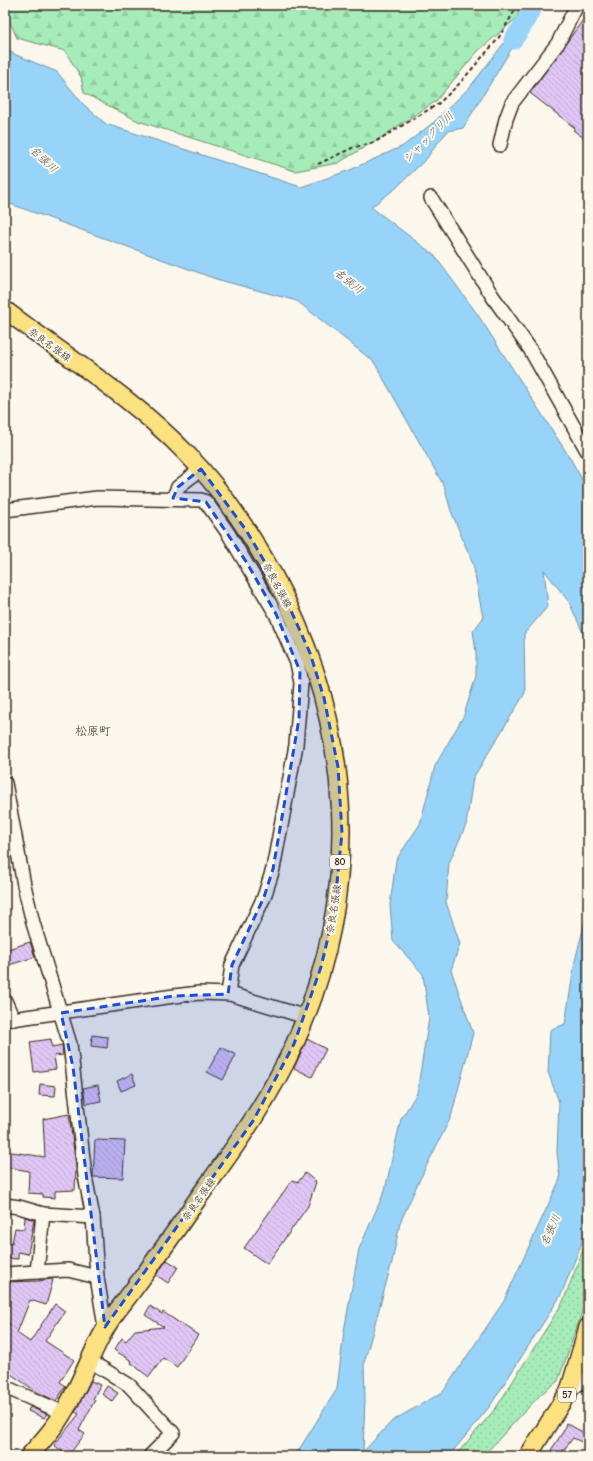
<svg xmlns="http://www.w3.org/2000/svg" width="593" height="1461" font-family="Delius,'Klee One',sans-serif">
<style>
.grass{fill:url(#grass-dots);stroke:#708b6c}
.forest{fill:url(#forest-firs);stroke:#708b6c}
.water{fill:#98d4f9;stroke:#7390a1}
.lines{fill:none;stroke-linecap:round;stroke-linejoin:round}
.river{stroke:#98d4f9;stroke-width:19}
.building{fill:url(#building-back-hatch);stroke:#3b2a1e}
.minor-casing{stroke:#3b2a1e;stroke-width:16}
.major-casing{stroke:#3b2a1e;stroke-width:20}
.path{stroke:#3b2a1e;stroke-width:2;stroke-dasharray:4 3;stroke-linecap:butt}
.minor{stroke:#fbf7ec;stroke-width:13}
.major{stroke:#fbe180;stroke-width:17}
.marked{fill:#1d4ed8;fill-opacity:0.2;stroke:#1d4ed8;stroke-width:3;stroke-dasharray:8 5;stroke-linejoin:round}
.labels{text-anchor:middle;stroke-width:4;stroke-linejoin:round;paint-order:stroke}
.shield{fill:#fbf7ec;stroke:#75685c;stroke-width:1}
.shield-label{font-size:9px;font-weight:bold;fill:#3b2a1e}
.street-label{font-size:10px;fill:#3b2a1e;stroke:#fbf7ec}
.water-label{font-size:11px;font-style:italic;fill:#525455;stroke:#fbf7ec}
.quarter-label{font-size:12px;fill:#3b2a1e;stroke:#fbf7ec}
</style>
<defs>
<pattern id="grass-dots" width="8" height="8" patternUnits="userSpaceOnUse"><rect width="8" height="8" fill="#a5ecb9"/><path d="M2 2h.1M6 6h.1" fill="none" stroke="#8fcb9f" stroke-width="1.8" stroke-linecap="round"/></pattern>
<pattern id="forest-firs" width="22" height="20" patternUnits="userSpaceOnUse"><rect width="22" height="20" fill="#a5ecb9"/><path d="M5 1l3.5 6h-7zM16 11l3.5 6h-7z" fill="#8fcb9f"/></pattern>
<pattern id="building-back-hatch" width="6" height="6" patternUnits="userSpaceOnUse"><rect width="6" height="6" fill="#e0c6f5"/><path d="M-1 5l2 2M0 0l6 6M5-1l2 2" fill="none" stroke="#c1aad2"/></pattern>
</defs>
<rect width="100%" height="100%" fill="#fbf7ec"/>
<filter id="ink" filterUnits="userSpaceOnUse"><feTurbulence type="fractalNoise" baseFrequency=".025" numOctaves="2"/><feDisplacementMap in="SourceGraphic" scale="8" xChannelSelector="R" yChannelSelector="G"/><feConvolveMatrix kernelMatrix="1 2 1 2 8 2 1 2 1" color-interpolation-filters="sRGB"/></filter>
<g filter="url(#ink)">
<polygon class="grass" points="588,1237 588,1295 558,1381 541,1394 483,1456 455,1456 496,1408 563,1302"/>
<polygon class="forest" points="7,5 520,5 517,18 478,51 436,101 382,137 338,163 295,171 138,121 84,93 81,77 65,51 17,38 5,11"/>
<polygon class="water" points="534,12 463,128 448,131 436,145 427,158 396,188 371,207 434,255 478,315 570,458 588,490 588,644 569,602 544,570 548,606 524,634 525,693 473,778 466,825 449,863 446,902 460,944 451,970 473,1033 451,1117 418,1183 400,1223 392,1262 364,1363 365,1398 363,1452 392,1421 443,1392 504,1301 560,1179 557,1152 559,1102 548,1072 550,1030 565,1024 575,961 588,909 588,1227 561,1295 490,1406 449,1456 295,1456 337,1389 344,1331 359,1249 385,1190 401,1119 417,1093 429,1018 423,974 393,941 390,905 396,860 420,824 435,766 464,715 476,676 476,652 473,631 483,618 473,564 451,511 444,486 374,362 297,301 216,279 5,202 5,48 14,54 57,72 83,104 106,124 301,187 350,170 403,146 434,122 470,87 518,25"/>
<g class="lines">
<polyline class="river" points="513,40 522,27 534,5"/>
</g>
<g class="building">
<polygon points="588,13 588,141 573,130 575,128 530,93"/>
<polygon points="30,942 35,957 9,965 5,950"/>
<polygon points="92,1035 108,1037 107,1048 91,1046"/>
<polygon points="51,1039 52,1047 62,1045 63,1055 54,1056 56,1069 34,1072 30,1042"/>
<polygon points="307,1039 326,1049 312,1077 294,1068"/>
<polygon points="221,1047 236,1055 223,1080 207,1072"/>
<polygon points="132,1074 136,1085 121,1091 117,1081"/>
<polygon points="40,1084 56,1086 55,1096 39,1095"/>
<polygon points="98,1085 101,1101 86,1104 83,1088"/>
<polygon points="69,1114 76,1166 75,1190 55,1191 55,1198 43,1197 43,1194 28,1193 29,1171 5,1167 5,1151 45,1157 43,1119"/>
<polygon points="95,1140 125,1141 123,1178 93,1177"/>
<polygon points="305,1173 316,1182 308,1206 267,1264 244,1248 292,1180 298,1182"/>
<polygon points="25,1217 34,1220 28,1254 18,1252 18,1259 5,1258 5,1242 12,1243 15,1228 24,1229"/>
<polygon points="167,1260 178,1267 168,1283 156,1275"/>
<polygon points="51,1279 53,1280 46,1305 30,1300 17,1333 30,1342 55,1304 65,1311 45,1341 74,1360 60,1382 66,1386 56,1401 37,1392 5,1370 5,1331 10,1324 5,1321 5,1282 38,1281"/>
<polygon points="150,1306 162,1314 163,1312 198,1335 177,1367 163,1358 149,1377 131,1363 132,1361 114,1350 122,1338 126,1341 135,1330 164,1327 145,1315"/>
<polygon points="91,1381 100,1385 93,1399 95,1400 79,1430 85,1434 68,1456 54,1445 79,1414 75,1412"/>
<polygon points="107,1386 118,1393 112,1401 102,1394"/>
<polygon points="30,1407 47,1414 44,1418 28,1411"/>
<polygon points="566,1423 588,1435 588,1445 573,1438 559,1456 551,1450 563,1432"/>
</g>
<g class="lines">
<defs>
<g id="minor">
<polyline points="500,145 506,119 512,103 558,43 577,5"/>
<polyline points="431,198 493,297 530,349 588,452"/>
<polyline points="173,498 178,487 201,469"/>
<polyline points="5,510 97,498 201,500 206,502 228,533 276,614 297,663 301,683 296,745 273,869 264,897 232,965 228,994"/>
<polyline points="5,783 24,885 33,923 70,1044 85,1176 93,1217 97,1277 105,1327"/>
<polyline points="5,1001 13,1019"/>
<polyline points="5,1020 174,996 199,993 230,994 306,1017"/>
<polyline points="5,1205 19,1207 43,1214 93,1217"/>
<polyline points="37,1272 43,1214"/>
<polyline points="5,1274 68,1270 97,1277"/>
<polyline points="90,1361 129,1385 173,1433 150,1456"/>
<polyline points="5,1387 64,1413"/>
<polyline points="569,1391 588,1377"/>
</g>
<g id="major">
<path d="M5,310C67,357 133,398 187,454C222,490 250,532 274,576C354,725 364,888 295,1043C270,1098 236,1146 201,1194C174,1233 147,1273 117,1311C94,1341 84,1380 63,1413C54,1429 41,1443 29,1456"/>
<polyline points="528,1456 569,1391 588,1327"/>
</g>
</defs>
<use href="#minor" class="minor-casing"/>
<use href="#major" class="major-casing"/>
<g class="path">
<polyline points="318,164 352,148 375,142 438,104 458,85 498,39 518,5"/>
<polyline points="173,1449 179,1456"/>
</g>
<use href="#minor" class="minor"/>
<use href="#major" class="major"/>
</g>
</g>
<path class="marked" d="M201,469L246,530L283,593L310,653L324,698L338,767L342,833L334,912L321,967L294,1044L253,1121L105,1327L73,1067L61,1013L174,996L228,994L232,965L264,897L273,869L299,719L300,671L276,614L247,563L206,502L173,498L178,487Z"/>
<g class="labels">
<g class="shield">
<rect x="330" y="855" width="20" height="14" rx="3"/>
<rect x="558" y="1388" width="18" height="14" rx="3"/>
</g>
<g class="shield-label">
<text x="340" y="865">80</text>
<text x="567" y="1398">57</text>
</g>
<g class="street-label">
<text transform="translate(50 344) rotate(36)" y="4">奈良名張線</text>
<text transform="translate(278 585) rotate(62)" y="4">奈良名張線</text>
<text transform="translate(333 909) rotate(-81)" y="4">奈良名張線</text>
<text transform="translate(198 1199) rotate(-55)" y="4">奈良名張線</text>
</g>
<g class="water-label">
<text transform="translate(428 137) rotate(-45)" y="4">シャックリ川</text>
<text transform="translate(44 159) rotate(43)" y="4">名張川</text>
<text transform="translate(349 281) rotate(39)" y="4">名張川</text>
<text transform="translate(550 1230) rotate(-66)" y="4">名張川</text>
</g>
<g class="quarter-label">
<text x="93" y="735">松原町</text>
</g>
</g>
<rect width="593" height="1461" fill="none" stroke="#fbf7ec" stroke-width="20"/>
<rect x="10" y="10" width="573" height="1441" fill="none" stroke="#3b2a1e" stroke-width="1.5" filter="url(#ink)"/>
</svg>
